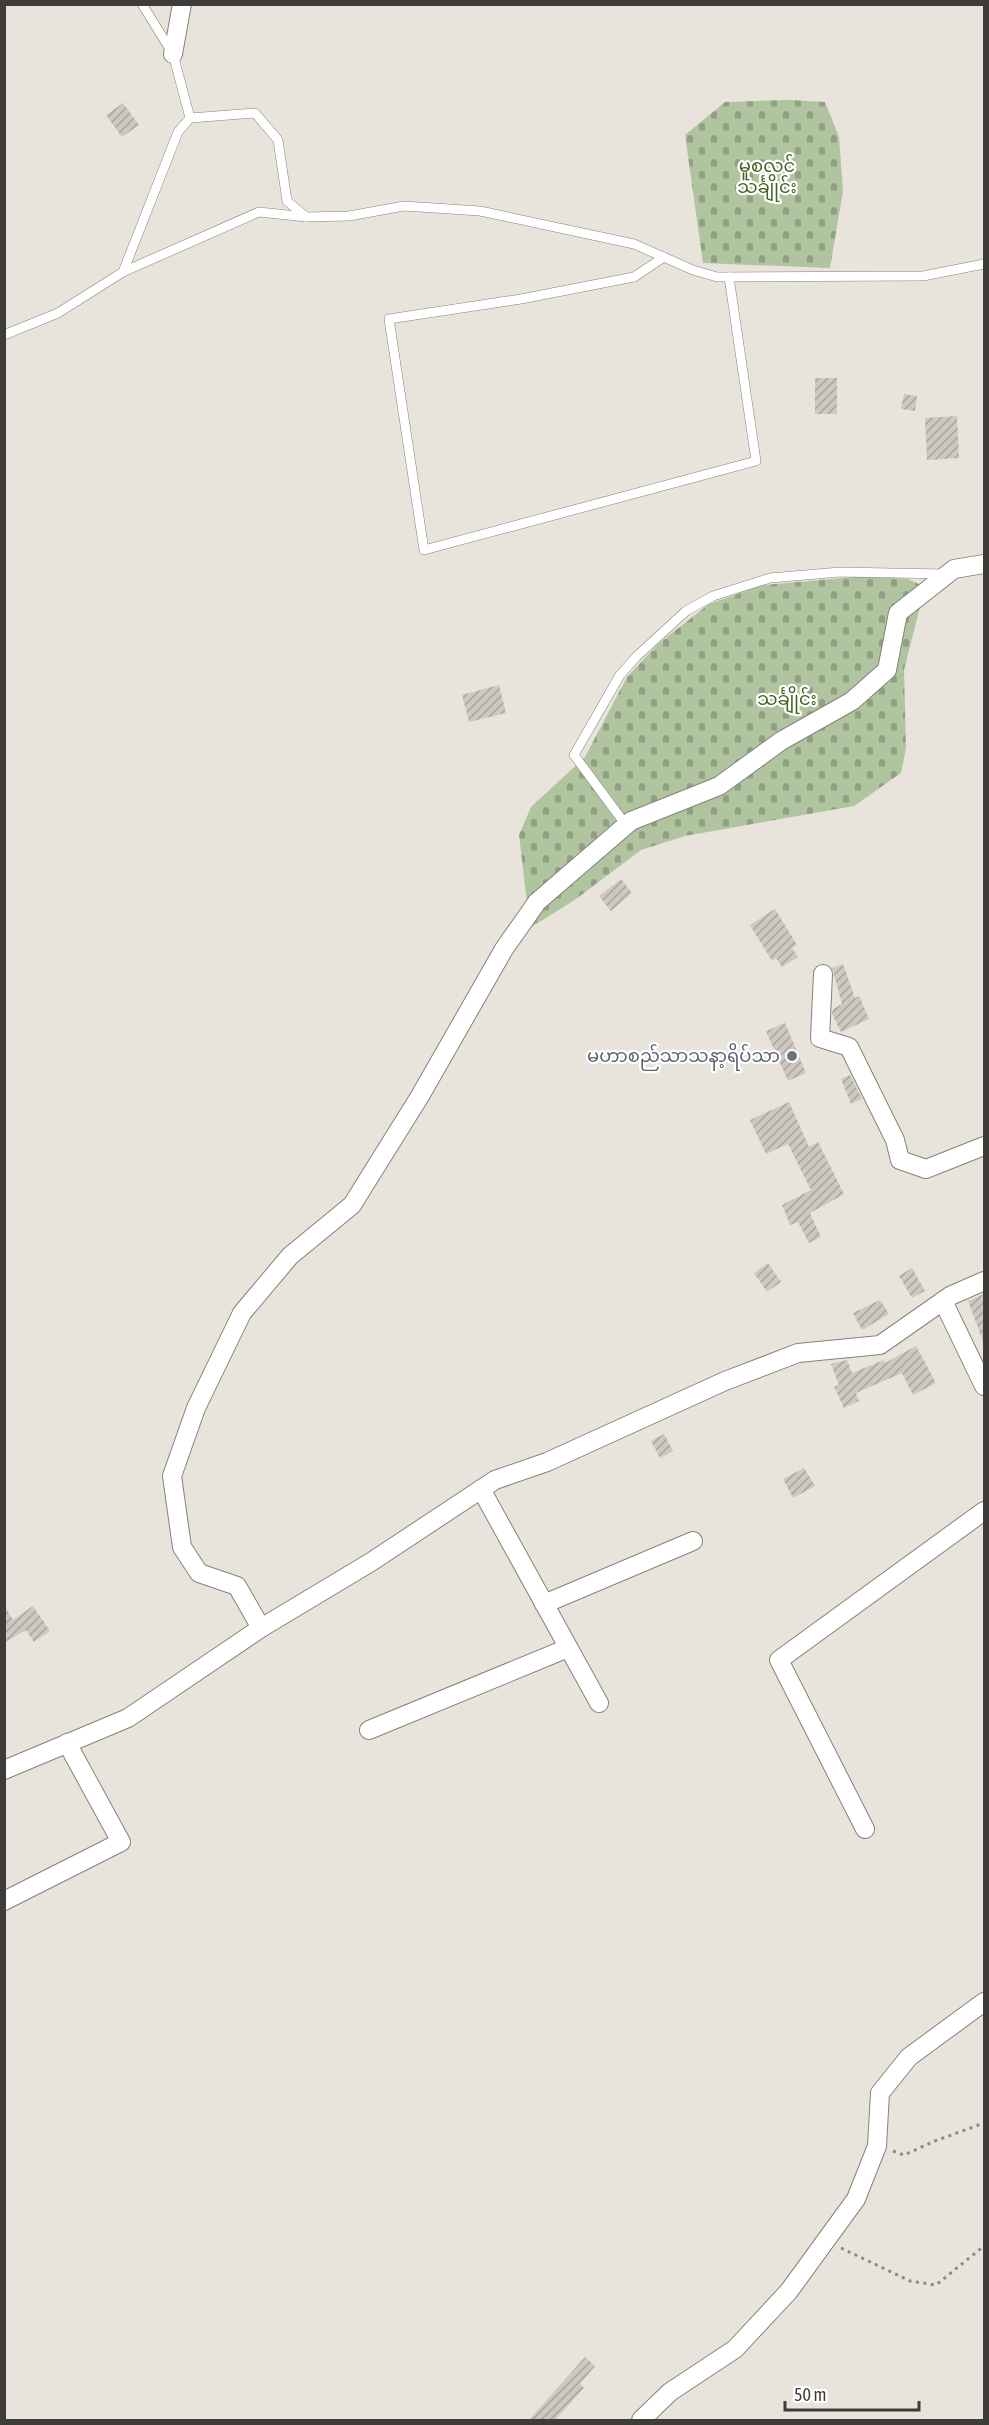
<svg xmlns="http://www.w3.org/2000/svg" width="989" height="2425" font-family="'Asap Condensed','Noto Sans Myanmar',sans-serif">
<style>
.cemetery{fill:url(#cemetery-stones)}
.building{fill:url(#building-hatch)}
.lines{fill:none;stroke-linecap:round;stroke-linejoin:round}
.service-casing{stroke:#86827a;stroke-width:10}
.minor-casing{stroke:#86827a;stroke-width:20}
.path{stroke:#8c8a84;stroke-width:3;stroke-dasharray:3 4.5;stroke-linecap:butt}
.service{stroke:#fff;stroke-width:9}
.minor{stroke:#fff;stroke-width:18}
.worship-dot{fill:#6b7280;stroke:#fff;stroke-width:2}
.labels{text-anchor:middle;stroke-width:4.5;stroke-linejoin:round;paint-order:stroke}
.park-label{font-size:18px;fill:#436120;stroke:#fff}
.worship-label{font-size:18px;fill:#5b616d;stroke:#fff;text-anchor:end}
</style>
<defs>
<pattern id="cemetery-stones" width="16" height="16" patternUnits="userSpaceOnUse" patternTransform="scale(1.5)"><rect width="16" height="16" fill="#b0c4a0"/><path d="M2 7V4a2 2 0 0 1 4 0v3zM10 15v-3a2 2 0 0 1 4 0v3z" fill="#90a083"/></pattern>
<pattern id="building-hatch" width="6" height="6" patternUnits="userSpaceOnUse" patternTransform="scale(1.5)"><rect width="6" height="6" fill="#cdc9c1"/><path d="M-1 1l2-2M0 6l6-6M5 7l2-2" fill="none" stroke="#a8a49e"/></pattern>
</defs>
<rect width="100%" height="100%" fill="#e8e4db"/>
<g class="cemetery">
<polygon points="790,100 825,102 839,137 843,191 830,268 703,263 685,135 725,102"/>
<polygon points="865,576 908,579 925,587 904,670 906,748 901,773 854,806 685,836 641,850 576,899 530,928 519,835 531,807 585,757 627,677 658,644 709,604 764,585"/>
</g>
<g class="building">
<polygon points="123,103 139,125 122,137 106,115"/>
<rect x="815" y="378" width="22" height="36"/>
<polygon points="904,394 917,396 915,411 901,409"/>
<polygon points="957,416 959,458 927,460 925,418"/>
<polygon points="499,685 506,713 469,722 462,695"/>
<polygon points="621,879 632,893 611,911 599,896"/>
<polygon points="775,909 797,945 792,948 798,957 782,967 776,958 772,961 750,925"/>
<polygon points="843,964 855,998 859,996 869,1019 841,1032 832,1014 833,1009 842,1004 832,968"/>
<polygon points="785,1023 806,1073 788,1081 766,1031"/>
<polygon points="850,1075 862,1099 851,1104 841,1079"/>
<polygon points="789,1102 809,1147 818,1142 844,1194 810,1213 821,1237 809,1243 798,1222 790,1225 782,1205 811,1190 788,1144 766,1154 750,1120"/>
<polygon points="768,1263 781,1282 767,1292 754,1273"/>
<polygon points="912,1268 925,1291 912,1298 899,1276"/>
<polygon points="984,1294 984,1341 983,1341 968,1301"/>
<polygon points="880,1300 889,1314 862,1330 853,1313"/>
<polygon points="916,1346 936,1383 913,1395 902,1373 856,1393 859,1401 844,1408 834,1387 839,1385 831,1364 847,1360 852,1373 884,1360 885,1363"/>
<polygon points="664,1434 673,1451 660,1458 651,1441"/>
<polygon points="804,1468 815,1486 793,1498 783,1479"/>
<polygon points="4,1605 13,1620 33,1606 50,1631 34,1642 26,1630 4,1643"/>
<polygon points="585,2357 595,2366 580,2384 584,2388 554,2421 528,2421"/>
</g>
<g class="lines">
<defs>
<g id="service">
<polyline points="142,4 173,54 190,118"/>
<polyline points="664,257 634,277 521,299 389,319 424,550 756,461 729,277"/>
<polyline points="123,272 259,212 306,217"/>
<polyline points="4,335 58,313 123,272 178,132 190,118 255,113 278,140 287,201 306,217 349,216 404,206 480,211 634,244 693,270 717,277 923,276 984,264"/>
<polyline points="626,825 574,755 620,675 637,656 686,611 713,596 770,578 840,572 945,574"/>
</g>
<g id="minor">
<polyline points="173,54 182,4"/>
<polyline points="823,974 820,1038 849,1047 895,1140 900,1160 926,1169 984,1146"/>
<polyline points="943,1301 984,1386"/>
<polyline points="481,1489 599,1703"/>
<polyline points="544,1604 693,1541"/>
<polyline points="261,1628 237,1586 199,1573 182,1547 172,1476 196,1408 242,1313 290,1256 352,1205 420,1096 504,949 537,902 631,821 719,786 781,741 852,701 887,670 898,613 954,569 984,564"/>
<polyline points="369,1730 568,1648"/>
<polyline points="4,1770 128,1718 261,1628 371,1562 495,1480 547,1462 725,1381 798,1353 880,1345 950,1296 984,1281"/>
<polyline points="865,1829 779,1660 984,1511"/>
<polyline points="4,1901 121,1842 67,1743"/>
<polyline points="641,2420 670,2392 735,2349 789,2291 856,2199 877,2146 880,2093 909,2057 984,2002"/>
</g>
</defs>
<use href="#service" class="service-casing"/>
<use href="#minor" class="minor-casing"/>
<g class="path">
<polyline points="893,2151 904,2155 935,2141 984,2123"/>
<polyline points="841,2248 910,2281 936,2285 984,2246"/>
</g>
<use href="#service" class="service"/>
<use href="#minor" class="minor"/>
</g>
<circle class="worship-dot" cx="792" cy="1056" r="6"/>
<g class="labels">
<g class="park-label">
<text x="767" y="172">မူစလင်<tspan x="767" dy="21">သင်္ချိုင်း</tspan></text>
<text x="787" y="705">သင်္ချိုင်း</text>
</g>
<g class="worship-label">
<text x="780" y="1062">မဟာစည်သာသနာ့ရိပ်သာ</text>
</g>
</g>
<rect width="989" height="2425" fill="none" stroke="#3d3c38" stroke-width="12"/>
<path d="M785 2401v9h134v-9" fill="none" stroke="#3d3c38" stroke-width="3"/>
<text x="794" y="2401" font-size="18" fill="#3d3c38" stroke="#ffffff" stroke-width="4.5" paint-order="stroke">50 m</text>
</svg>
